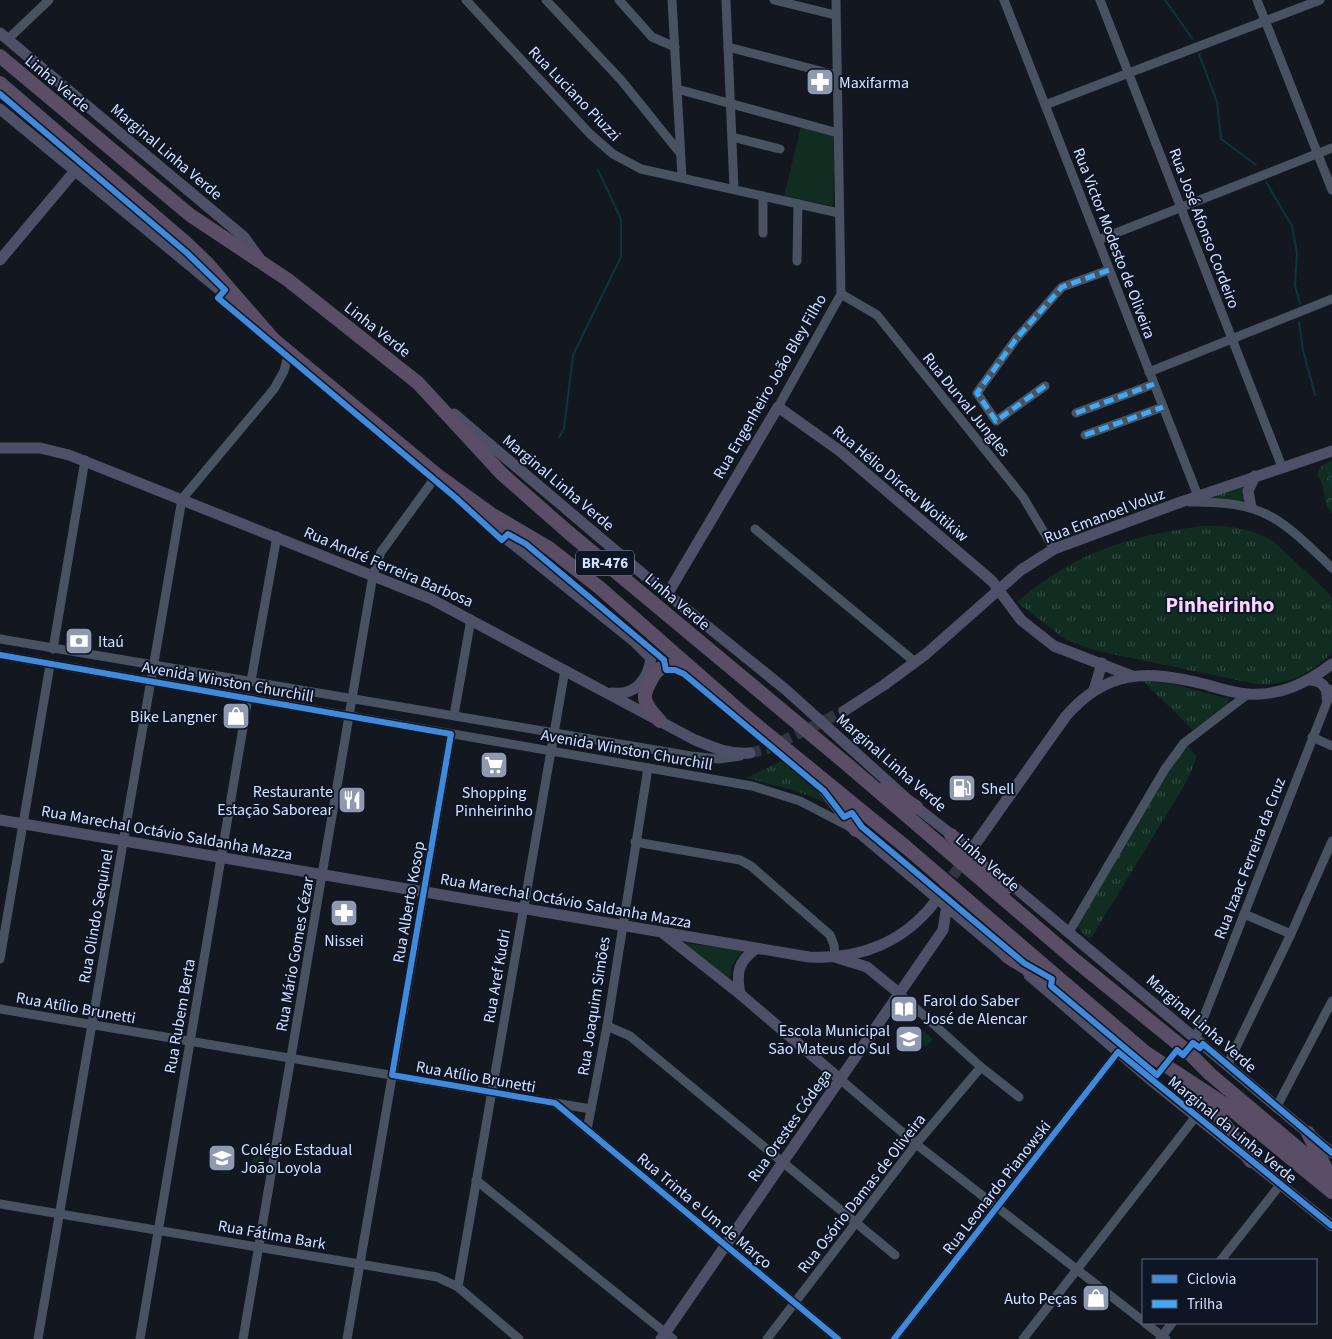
<svg xmlns="http://www.w3.org/2000/svg" width="1332" height="1339" font-family="'Source Sans 3',sans-serif">
<style>
.grass{fill:url(#grass-tufts)}
.forest{fill:url(#forest-crowns)}
.green{fill:#112c20}
.lines{fill:none;stroke-linecap:round;stroke-linejoin:round}
.stream{stroke:#0b353f;stroke-width:2}
.major-tunnel{stroke:#303541;stroke-width:11;stroke-dasharray:11 5.5;stroke-linecap:butt}
.minor{stroke:#485261;stroke-width:9}
.major{stroke:#4e5067;stroke-width:11}
.highway{stroke:#594e66;stroke-width:14}
.quiet{stroke:#3fa9f5;stroke-width:5;stroke-dasharray:10 5;stroke-linecap:butt}
.cycleway-casing{stroke:#0e1525;stroke-width:9}
.cycleway{stroke:#408adc;stroke-width:6}
.labels{text-anchor:middle;stroke-width:4;stroke-linejoin:round;paint-order:stroke}
.shield{fill:#0e1525;stroke:#97a4be;stroke-width:1}
.shield-label{font-size:15px;font-weight:bold;fill:#d2e1ff}
.poi-label{font-size:16px;fill:#d2e1ff;stroke:#0e1525;text-anchor:start}
.street-label{font-size:16px;fill:#d2e1ff;stroke:#0e1525}
.district-label{font-size:21px;font-weight:bold;fill:#fbd4ff;stroke:#0e1525}
</style>
<defs>
<pattern id="grass-tufts" width="24" height="20" patternUnits="userSpaceOnUse" patternTransform="scale(1.25)"><rect width="24" height="20" fill="#112c20"/><path d="M3 7l-1-3M5 7V3M7 7l1-3M15 17l-1-3M17 17v-4M19 17l1-3" fill="none" stroke="#334a41"/></pattern>
<pattern id="forest-crowns" width="20" height="18" patternUnits="userSpaceOnUse" patternTransform="scale(1.25)"><rect width="20" height="18" fill="#112c20"/><path d="M2 6a3 3 0 1 1 6 0M12 15a3 3 0 1 1 6 0" fill="none" stroke="#334a41"/></pattern>
</defs>
<rect width="100%" height="100%" fill="#131720"/>
<g class="grass">
<polygon points="1249,480 1246,503 1207,499"/>
<path d="M1202,526C1227,525 1251,528 1273,541L1329,593L1332,598V653C1309,674 1288,686 1256,684L1097,651L1066,640L1017,602C1073,553 1128,536 1202,526Z"/>
<polygon points="1143,681 1173,684 1226,698 1228,696 1229,700 1226,705 1193,730"/>
<polygon points="1187,745 1197,757 1187,781 1090,940 1077,927 1172,762"/>
<polygon points="783,760 831,805 793,790 746,778"/>
</g>
<path class="forest" d="M1332,461V513C1320,502 1328,487 1317,475C1319,465 1324,464 1332,461Z"/>
<g class="green">
<polygon points="801,126 835,134 833,206 784,196"/>
<polygon points="683,943 743,950 732,965 730,980"/>
<polygon points="918,1026 933,1039 926,1047 911,1035"/>
<polygon points="255,1148 264,1150 262,1165 252,1163"/>
<polygon points="223,1155 232,1157 229,1174 220,1172"/>
</g>
<g class="lines">
<g class="stream">
<polyline points="1165,0 1192,38"/>
<polyline points="1199,54 1217,102 1221,139 1256,165"/>
<polyline points="1266,182 1292,226 1297,253 1295,285 1300,304"/>
<polyline points="1299,322 1303,350 1315,395"/>
<polyline points="559,437 564,429 573,355 621,257 621,219 598,170"/>
<polyline points="1327,467 1332,486"/>
</g>
<g class="major-tunnel">
<polyline points="750,753 769,748 844,711"/>
<polyline points="934,903 966,857"/>
</g>
<g class="minor">
<polyline points="466,0 590,134 613,154 641,169 839,213"/>
<polyline points="546,0 621,80 680,153"/>
<polyline points="619,0 652,37 675,47"/>
<polyline points="672,0 682,177"/>
<polyline points="726,0 734,189"/>
<polyline points="774,0 835,15"/>
<polyline points="1004,0 1198,496"/>
<polyline points="1100,0 1282,467"/>
<polyline points="1257,0 1332,190"/>
<polyline points="8,39 49,0"/>
<polyline points="728,47 836,75"/>
<polyline points="677,89 838,133"/>
<polyline points="1045,105 1320,0"/>
<polyline points="732,137 780,149"/>
<polyline points="763,233 763,196"/>
<polyline points="1098,240 1332,148"/>
<polyline points="797,261 798,204"/>
<polyline points="841,294 877,315 1023,497 1054,549"/>
<polyline points="1149,372 1332,299"/>
<polyline points="1045,386 996,421 977,393 1016,339 1062,287 1109,270"/>
<polyline points="778,407 841,294 836,0"/>
<polyline points="1076,413 1154,384"/>
<polyline points="1085,435 1163,407"/>
<path d="M1189,502C1265,501 1280,518 1332,568"/>
<polyline points="755,529 915,662"/>
<polyline points="0,639 691,756 719,759 740,756"/>
<polyline points="53,649 85,460"/>
<polyline points="0,655 752,786 800,801 850,827"/>
<polyline points="251,681 277,536"/>
<polyline points="454,715 471,619"/>
<polyline points="1312,737 1332,746"/>
<polyline points="635,842 740,860 751,866 830,935 834,945 835,958"/>
<polyline points="1244,914 1291,934"/>
<polyline points="1069,932 1165,769 1184,743 1248,694"/>
<polyline points="0,959 50,665"/>
<polyline points="900,994 981,1067 1019,1097"/>
<polyline points="0,1009 591,1109"/>
<polyline points="607,1026 630,1036 895,1255"/>
<polyline points="1196,1037 1332,689"/>
<polyline points="1227,1066 1291,934 1332,841"/>
<polyline points="841,1080 916,1144 1143,1321"/>
<polyline points="555,1103 838,1339"/>
<polyline points="1276,1108 1332,1001"/>
<polyline points="587,1130 607,1026 648,768"/>
<polyline points="476,1180 673,1339"/>
<polyline points="0,1204 437,1277 458,1287 519,1339"/>
<polyline points="1221,1260 1280,1185"/>
<polyline points="458,1287 565,670"/>
<polyline points="1145,1323 1166,1339"/>
<polyline points="38,1339 182,499 274,389 284,371 289,352"/>
<polyline points="140,1339 248,698"/>
<polyline points="243,1339 373,575 381,552 437,475"/>
<polyline points="347,1339 451,734"/>
<polyline points="767,1339 916,1144 981,1067"/>
<polyline points="894,1339 1118,1052"/>
<polyline points="1023,1339 1197,1115"/>
<polyline points="1160,1339 1172,1323"/>
</g>
<g class="major">
<polyline points="0,33 244,237 262,262"/>
<polyline points="0,109 238,305"/>
<polyline points="0,260 74,172"/>
<polyline points="454,414 650,580 785,689 916,807 957,839"/>
<path d="M0,448H40L69,455L431,599L693,739C712,747 729,755 750,753"/>
<path d="M472,505L493,528L635,642L651,658C648,680 635,696 612,693"/>
<polyline points="1251,507 1248,491 1255,476"/>
<polyline points="668,593 778,407 840,451 992,581 1021,620 1054,646 1132,676"/>
<path d="M1309,680C1321,680 1328,687 1327,698"/>
<polyline points="1094,690 1102,663"/>
<polyline points="844,711 884,685 926,654 1021,570 1054,549 1181,502 1332,451"/>
<path d="M0,820L809,957C858,960 903,943 934,903"/>
<polyline points="856,830 1013,962"/>
<path d="M974,846L1066,716C1107,669 1147,670 1204,684C1218,688 1233,693 1248,694C1281,696 1307,683 1332,664"/>
<polyline points="994,870 1332,1153"/>
<polyline points="664,934 740,994 841,1080"/>
<polyline points="838,958 867,967 900,994"/>
<polyline points="1029,975 1152,1081 1332,1226"/>
<path d="M740,994C736,973 738,961 756,949"/>
<polyline points="661,1339 943,930 947,905"/>
</g>
<g class="highway">
<polyline points="0,56 190,215 288,280 418,383 502,474 568,532 849,766 1076,961 1187,1051 1210,1074 1332,1177"/>
<polyline points="0,83 185,242 207,263 274,340 437,475 491,514 549,548 600,588 748,718 907,848 1145,1052 1226,1105 1332,1192"/>
<path d="M660,721C654,714 647,708 645,699C644,692 648,686 651,680C660,662 674,662 688,674"/>
<polyline points="824,788 856,830"/>
<polyline points="885,788 916,807"/>
<polyline points="951,835 1005,889"/>
<polyline points="1007,956 1066,993"/>
<polyline points="1203,1094 1251,1161"/>
<polyline points="1308,1133 1326,1169"/>
</g>
<g class="quiet">
<polyline points="1045,386 996,421 977,393 1016,339 1062,287 1109,270"/>
<polyline points="1076,413 1154,384"/>
<polyline points="1085,435 1163,407"/>
</g>
<defs>
<g id="cycleway">
<polyline points="0,94 187,253 225,290 218,298 456,498 502,540 508,534 526,544 664,660 666,670 675,670 684,674 824,791 844,817 852,813 862,827 1024,963 1052,979 1051,986 1157,1075 1177,1050 1183,1055 1193,1043 1200,1048 1203,1044 1332,1153"/>
<polyline points="0,655 451,734 392,1075 555,1103 838,1339"/>
<polyline points="894,1339 1118,1052 1332,1226"/>
</g>
</defs>
<use href="#cycleway" class="cycleway-casing"/>
<use href="#cycleway" class="cycleway"/>
</g>
<defs>
<symbol id="pharmacy-square" viewBox="-11 -11 22 22"><rect x="-9" y="-9" width="18" height="18" rx="4" fill="#8f9ab1" stroke="#0e1525"/><path d="M-2-6h4v4h4v4h-4v4h-4v-4h-4v-4h4Z" fill="#fff"/></symbol>
<symbol id="bank-square" viewBox="-11 -11 22 22"><rect x="-9" y="-9" width="18" height="18" rx="4" fill="#8f9ab1" stroke="#0e1525"/><path d="M-6-4H6V4H-6ZM0-2.3a2.3 2.3 0 1 0 0 4.6a2.3 2.3 0 1 0 0-4.6Z" fill="#fff"/></symbol>
<symbol id="shop-square" viewBox="-11 -11 22 22"><rect x="-9" y="-9" width="18" height="18" rx="4" fill="#8f9ab1" stroke="#0e1525"/><path d="M-5-2.5h2.3a2.7 3.5 0 0 1 5.4 0H5L5.5 6h-11ZM-1.5-2.5h3a1.5 2.3 0 0 0-3 0Z" fill="#fff"/></symbol>
<symbol id="supermarket-square" viewBox="-11 -11 22 22"><rect x="-9" y="-9" width="18" height="18" rx="4" fill="#8f9ab1" stroke="#0e1525"/><path d="M-6-5.5h2.5l.6 2H6L4.5 2H-2.5L-4.4-4H-6ZM-1.5 3.2a1.3 1.3 0 1 0 .1 0ZM3 3.2a1.3 1.3 0 1 0 .1 0Z" fill="#fff"/></symbol>
<symbol id="fuel-square" viewBox="-11 -11 22 22"><rect x="-9" y="-9" width="18" height="18" rx="4" fill="#8f9ab1" stroke="#0e1525"/><path d="M-5.5-6h7V0h2V4h1.3V-2.5L3-4.5l.8-.8L6-3V5H2.5V1h-1V6h-7ZM-4.2-4.7v3.2H.2V-4.7Z" fill="#fff"/></symbol>
<symbol id="restaurant-square" viewBox="-11 -11 22 22"><rect x="-9" y="-9" width="18" height="18" rx="4" fill="#8f9ab1" stroke="#0e1525"/><path d="M-5-6h1v4h1v-4h1v4h1v-4h1v5L-1.5 .5V6h-2V.5L-5-1ZM5-6V6H3V1.5H1.5Q1.5-4 5-6Z" fill="#fff"/></symbol>
<symbol id="library-square" viewBox="-11 -11 22 22"><rect x="-9" y="-9" width="18" height="18" rx="4" fill="#8f9ab1" stroke="#0e1525"/><path d="M-6-4Q-3-5.5-.7-3.5V5Q-3 3-6 4ZM6-4Q3-5.5 .7-3.5V5Q3 3 6 4Z" fill="#fff"/></symbol>
<symbol id="school-square" viewBox="-11 -11 22 22"><rect x="-9" y="-9" width="18" height="18" rx="4" fill="#8f9ab1" stroke="#0e1525"/><path d="M0-5L7-2L0 1L-7-2ZM-4 1L0 2.5L4 1V4Q0 6-4 4Z" fill="#fff"/></symbol>
</defs>
<g fill-rule="evenodd">
<use href="#pharmacy-square" x="804" y="66" width="32" height="32"/>
<use href="#bank-square" x="63" y="625" width="32" height="32"/>
<use href="#shop-square" x="220" y="700" width="32" height="32"/>
<use href="#supermarket-square" x="478" y="749" width="32" height="32"/>
<use href="#fuel-square" x="946" y="772" width="32" height="32"/>
<use href="#restaurant-square" x="336" y="784" width="32" height="32"/>
<use href="#pharmacy-square" x="328" y="897" width="32" height="32"/>
<use href="#library-square" x="888" y="993" width="32" height="32"/>
<use href="#school-square" x="893" y="1023" width="32" height="32"/>
<use href="#school-square" x="206" y="1142" width="32" height="32"/>
<use href="#shop-square" x="1080" y="1282" width="32" height="32"/>
</g>
<g class="labels">
<rect class="shield" x="576" y="550.5" width="58" height="25" rx="4"/>
<g class="shield-label">
<text x="605" y="568">BR-476</text>
</g>
<g class="poi-label">
<text x="839" y="88">Maxifarma</text>
<text x="98" y="647">Itaú</text>
<text x="217" y="722" text-anchor="end">Bike Langner</text>
<text x="981" y="794">Shell</text>
<text x="333" y="797" text-anchor="end">Restaurante<tspan x="333" dy="18">Estação Saborear</tspan></text>
<text x="494" y="798" text-anchor="middle">Shopping<tspan x="494" dy="18">Pinheirinho</tspan></text>
<text x="344" y="946" text-anchor="middle">Nissei</text>
<text x="923" y="1006">Farol do Saber<tspan x="923" dy="18">José de Alencar</tspan></text>
<text x="890" y="1036" text-anchor="end">Escola Municipal<tspan x="890" dy="18">São Mateus do Sul</tspan></text>
<text x="241" y="1155">Colégio Estadual<tspan x="241" dy="18">João Loyola</tspan></text>
<text x="1077" y="1304" text-anchor="end">Auto Peças</text>
</g>
<g class="street-label">
<text transform="translate(58 83) rotate(40)" y="6">Linha Verde</text>
<text transform="translate(575 93) rotate(46)" y="6">Rua Luciano Piuzzi</text>
<text transform="translate(167 151) rotate(40)" y="6">Marginal Linha Verde</text>
<text transform="translate(1205 228) rotate(69)" y="6">Rua José Afonso Cordeiro</text>
<text transform="translate(1115 243) rotate(69)" y="6">Rua Victor Modesto de Oliveira</text>
<text transform="translate(378 329) rotate(38)" y="6">Linha Verde</text>
<text transform="translate(769 386) rotate(-60)" y="6">Rua Engenheiro João Bley Filho</text>
<text transform="translate(967 404) rotate(51)" y="6">Rua Durval Jungles</text>
<text transform="translate(559 482) rotate(40)" y="6">Marginal Linha Verde</text>
<text transform="translate(901 483) rotate(40)" y="6">Rua Hélio Dirceu Woitikiw</text>
<text transform="translate(1104 515) rotate(-21)" y="6">Rua Emanoel Voluz</text>
<text transform="translate(389 566) rotate(23)" y="6">Rua André Ferreira Barbosa</text>
<text transform="translate(678 601) rotate(40)" y="6">Linha Verde</text>
<text transform="translate(228 681) rotate(10)" y="6">Avenida Winston Churchill</text>
<text transform="translate(627 749) rotate(10)" y="6">Avenida Winston Churchill</text>
<text transform="translate(892 762) rotate(41)" y="6">Marginal Linha Verde</text>
<text transform="translate(167 832) rotate(10)" y="6">Rua Marechal Octávio Saldanha Mazza</text>
<text transform="translate(1249 858) rotate(-69)" y="6">Rua Izaac Ferreira da Cruz</text>
<text transform="translate(988 862) rotate(41)" y="6">Linha Verde</text>
<text transform="translate(566 900) rotate(10)" y="6">Rua Marechal Octávio Saldanha Mazza</text>
<text transform="translate(408 902) rotate(-80)" y="6">Rua Alberto Kosop</text>
<text transform="translate(95 916) rotate(-80)" y="6">Rua Olindo Sequinel</text>
<text transform="translate(294 954) rotate(-80)" y="6">Rua Mário Gomes Cézar</text>
<text transform="translate(496 976) rotate(-80)" y="6">Rua Aref Kudri</text>
<text transform="translate(593 1006) rotate(-81)" y="6">Rua Joaquim Simões</text>
<text transform="translate(76 1007) rotate(10)" y="6">Rua Atílio Brunetti</text>
<text transform="translate(179 1016) rotate(-80)" y="6">Rua Rubem Berta</text>
<text transform="translate(1202 1023) rotate(41)" y="6">Marginal Linha Verde</text>
<text transform="translate(476 1076) rotate(10)" y="6">Rua Atílio Brunetti</text>
<text transform="translate(789 1125) rotate(-55)" y="6">Rua Orestes Códega</text>
<text transform="translate(1233 1129) rotate(39)" y="6">Marginal da Linha Verde</text>
<text transform="translate(996 1187) rotate(-52)" y="6">Rua Leonardo Pianowski</text>
<text transform="translate(861 1193) rotate(-52)" y="6">Rua Osório Damas de Oliveira</text>
<text transform="translate(705 1210) rotate(40)" y="6">Rua Trinta e Um de Março</text>
<text transform="translate(272 1234) rotate(10)" y="6">Rua Fátima Bark</text>
</g>
<g class="district-label">
<text x="1220" y="612">Pinheirinho</text>
</g>
</g>
<rect x="1142" y="1259" width="175" height="65" fill="#0e1525" stroke="#5c677c"/>
<rect x="1152" y="1275" width="25" height="8" fill="#408adc" stroke="#5c677c"/>
<text x="1187" y="1284" font-size="15" fill="#d2e1ff">Ciclovia</text>
<rect x="1152" y="1300" width="25" height="8" fill="#3fa9f5" stroke="#5c677c"/>
<text x="1187" y="1309" font-size="15" fill="#d2e1ff">Trilha</text>
</svg>
